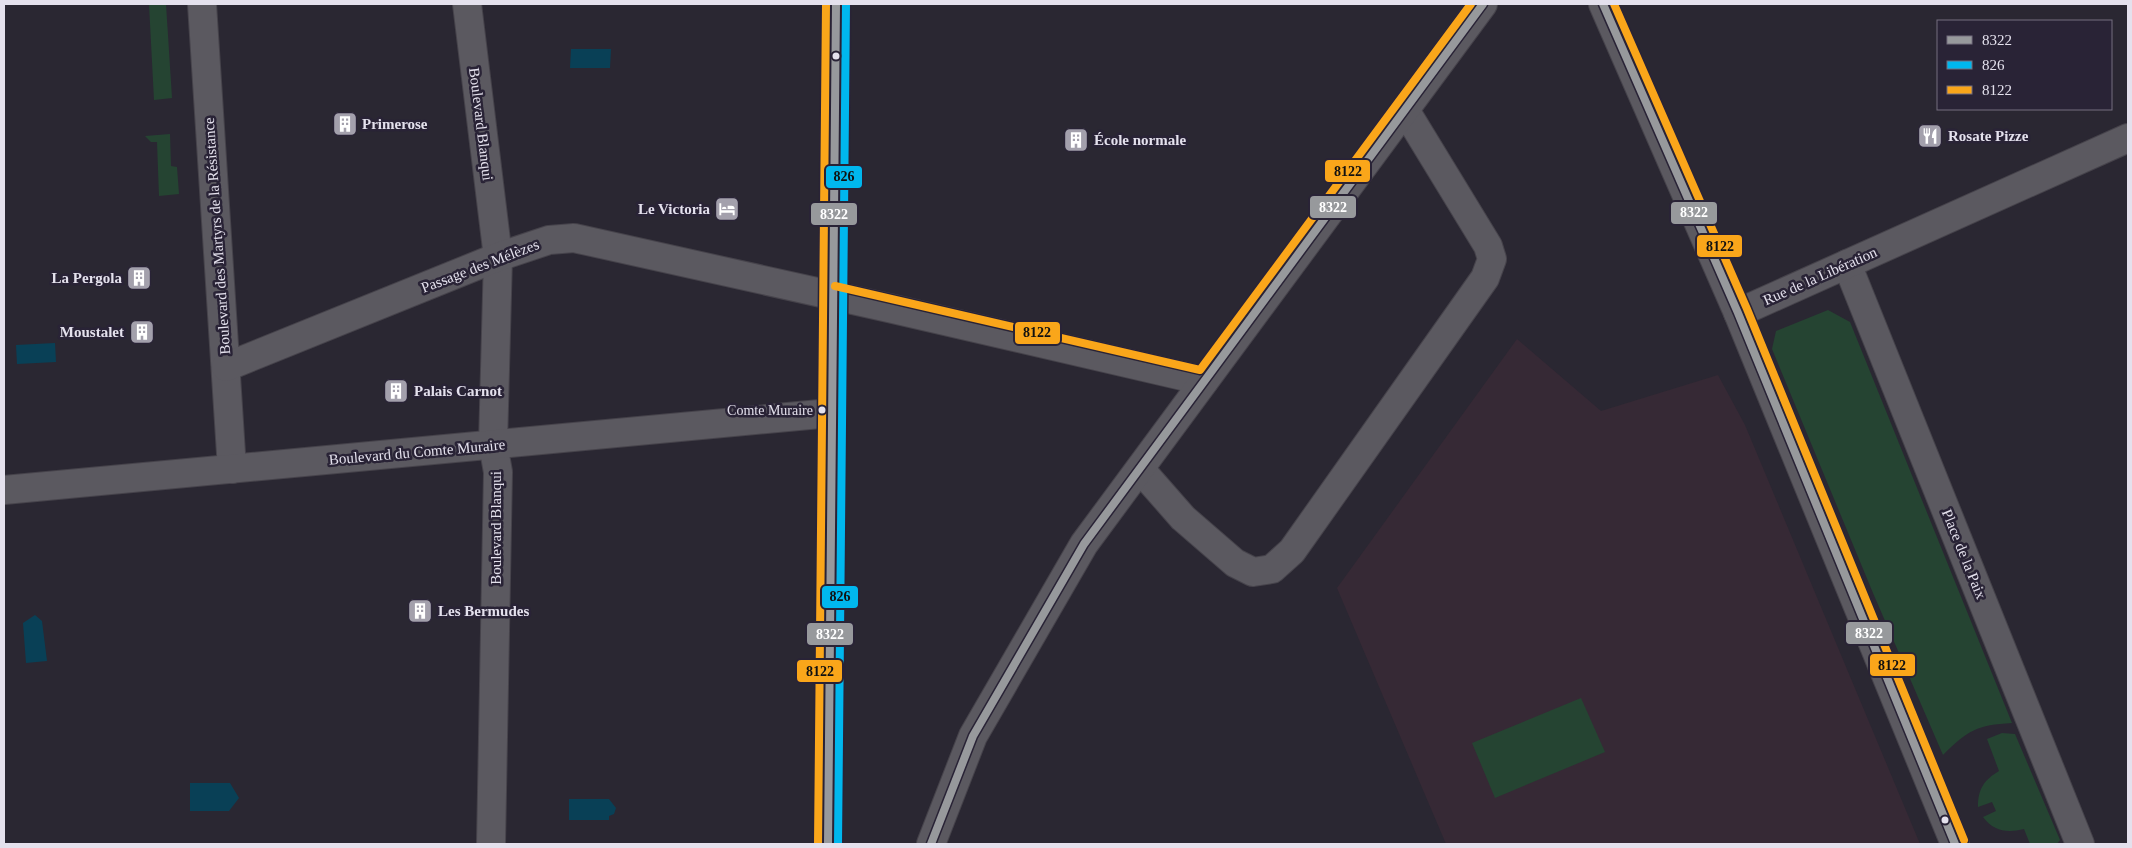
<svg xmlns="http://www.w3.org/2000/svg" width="2132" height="848" font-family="Georgia,serif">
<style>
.education{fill:#362935}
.green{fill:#254432}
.water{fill:#094056}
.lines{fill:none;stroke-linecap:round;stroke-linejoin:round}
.minor-casing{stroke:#46434b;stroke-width:30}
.major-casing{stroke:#46434b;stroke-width:30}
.minor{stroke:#5b5960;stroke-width:28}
.major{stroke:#635b62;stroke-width:28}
.bus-1-casing{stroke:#292336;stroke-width:11}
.bus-2-casing{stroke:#292336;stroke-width:11}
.bus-3-casing{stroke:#292336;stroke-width:11}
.bus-1{stroke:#97999c;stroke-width:8}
.bus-2{stroke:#00b7ee;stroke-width:8}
.bus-3{stroke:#faa61a;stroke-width:8}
.bus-dot{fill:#e4e1ed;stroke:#292336;stroke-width:2}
.labels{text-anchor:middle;stroke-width:5;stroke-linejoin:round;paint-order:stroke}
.bus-label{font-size:14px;fill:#e4e1ed;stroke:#292336;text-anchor:end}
.poi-label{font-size:15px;font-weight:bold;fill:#e4e1ed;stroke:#292336;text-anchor:start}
.street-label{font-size:15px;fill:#e4e1ed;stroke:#292336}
.line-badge{stroke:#292336;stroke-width:2}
.badge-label{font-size:14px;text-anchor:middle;font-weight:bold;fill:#fff}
.pale-badge-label{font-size:14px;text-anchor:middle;font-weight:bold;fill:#111}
</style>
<rect width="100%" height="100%" fill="#2a2732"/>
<polygon class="education" points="1517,339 1601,411 1718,375 1745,425 1920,844 1446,844 1337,588"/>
<g class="green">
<polygon points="149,4 166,4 172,98 154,100"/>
<polygon points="170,134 171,166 177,167 179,194 159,196 157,142 151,142 145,136"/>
<path d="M1828,310L1850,322L2012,723C1977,725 1968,730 1943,755L1873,593L1772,349L1776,331Z"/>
<polygon points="1581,698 1605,752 1495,798 1472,743"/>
<path d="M2002,733L2015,734L2060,840L2057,844H2030L2024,829C2008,833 1994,832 1983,817L1996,811L1992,802L1978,807C1978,789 1984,780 1999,771L1987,739Z"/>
</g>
<g class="water">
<polygon points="571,49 611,49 610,68 570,68"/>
<polygon points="55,343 56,362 17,364 16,345"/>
<polygon points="35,615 42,621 47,661 26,663 23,623"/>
<polygon points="190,783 230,783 239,798 229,811 190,811"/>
<polygon points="569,799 609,799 616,808 614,814 609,816 609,820 569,820"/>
</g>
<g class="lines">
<defs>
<g id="minor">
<polyline points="202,4 232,469"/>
<polyline points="467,4 498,257 493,444 498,472 491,844"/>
<polyline points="1603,4 1738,313 1955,844"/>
<polyline points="1847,264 2080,844"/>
<polyline points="1738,313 2128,138"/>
<polyline points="226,367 498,257 549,240 574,238 889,308 1204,381"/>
<polyline points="1140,469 1183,518 1235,563 1253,572 1272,569 1292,551 1485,278 1492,259 1488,246 1405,110"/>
<polyline points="4,490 831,413"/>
<polyline points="931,844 973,736 1084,544 1483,4"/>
</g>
<polyline id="major" points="828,844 836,4"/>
</defs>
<use href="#minor" class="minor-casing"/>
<use href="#major" class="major-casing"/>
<use href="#minor" class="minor"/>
<use href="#major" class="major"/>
<defs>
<g id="bus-1">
<polyline points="1603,4 1738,313 1955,844"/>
<polyline points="828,844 836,4"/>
<polyline points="931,844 973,736 1084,544 1483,4"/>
</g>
<polyline id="bus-2" points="838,844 846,4"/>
<g id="bus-3">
<polyline points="1614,4 1747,309 1964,840"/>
<polyline points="835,286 1200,370 1471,4"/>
<polyline points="818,844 826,4"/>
</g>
</defs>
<use href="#bus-1" class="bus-1-casing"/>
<use href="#bus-2" class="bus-2-casing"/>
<use href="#bus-3" class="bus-3-casing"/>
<use href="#bus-1" class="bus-1"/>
<use href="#bus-2" class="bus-2"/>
<use href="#bus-3" class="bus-3"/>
</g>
<defs>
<symbol id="building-square" viewBox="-11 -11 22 22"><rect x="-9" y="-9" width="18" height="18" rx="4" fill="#a3a0ac" stroke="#292336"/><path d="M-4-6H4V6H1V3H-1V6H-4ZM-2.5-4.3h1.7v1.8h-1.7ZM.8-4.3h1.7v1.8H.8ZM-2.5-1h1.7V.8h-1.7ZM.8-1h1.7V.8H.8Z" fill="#fff"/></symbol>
<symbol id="restaurant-square" viewBox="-11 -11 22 22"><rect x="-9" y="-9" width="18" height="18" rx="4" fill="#a3a0ac" stroke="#292336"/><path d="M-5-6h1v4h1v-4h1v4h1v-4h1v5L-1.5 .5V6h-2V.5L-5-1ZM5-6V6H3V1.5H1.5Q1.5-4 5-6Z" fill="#fff"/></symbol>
<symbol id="hotel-square" viewBox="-11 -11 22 22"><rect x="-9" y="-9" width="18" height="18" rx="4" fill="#a3a0ac" stroke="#292336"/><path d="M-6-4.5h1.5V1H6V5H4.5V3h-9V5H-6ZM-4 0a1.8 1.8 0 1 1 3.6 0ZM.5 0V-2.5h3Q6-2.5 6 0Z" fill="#fff"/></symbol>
</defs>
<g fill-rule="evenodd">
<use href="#building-square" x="331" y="110" width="28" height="28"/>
<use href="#restaurant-square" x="1916" y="122" width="28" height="28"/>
<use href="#building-square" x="1062" y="126" width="28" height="28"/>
<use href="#hotel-square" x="713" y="195" width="28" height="28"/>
<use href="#building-square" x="125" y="264" width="28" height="28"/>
<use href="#building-square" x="128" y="318" width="28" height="28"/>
<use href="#building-square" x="382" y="377" width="28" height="28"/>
<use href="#building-square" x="406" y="597" width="28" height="28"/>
</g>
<g class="bus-dot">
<circle cx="836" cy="56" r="4.5"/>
<circle cx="822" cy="410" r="4.5"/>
<circle cx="1945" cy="820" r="4.5"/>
</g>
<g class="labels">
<g class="bus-label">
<text x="813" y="415">Comte Muraire</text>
</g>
<g class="poi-label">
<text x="362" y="129">Primerose</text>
<text x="1948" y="141">Rosate Pizze</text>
<text x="1094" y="145">École normale</text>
<text x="710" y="214" text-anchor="end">Le Victoria</text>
<text x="122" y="283" text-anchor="end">La Pergola</text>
<text x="124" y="337" text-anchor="end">Moustalet</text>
<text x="414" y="396">Palais Carnot</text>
<text x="438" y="616">Les Bermudes</text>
</g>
<g class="street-label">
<text transform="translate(481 124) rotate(83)" y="5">Boulevard Blanqui</text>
<text transform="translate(217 236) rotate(-94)" y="5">Boulevard des Martyrs de la Résistance</text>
<text transform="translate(480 266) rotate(-21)" y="5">Passage des Mélèzes</text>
<text transform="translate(1820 276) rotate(-24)" y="5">Rue de la Libération</text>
<text transform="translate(417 452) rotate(-5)" y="5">Boulevard du Comte Muraire</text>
<text transform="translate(496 528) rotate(-90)" y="5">Boulevard Blanqui</text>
<text transform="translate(1964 554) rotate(68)" y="5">Place de la Paix</text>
</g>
</g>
<g class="line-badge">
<rect x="1324" y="159" width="47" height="24" rx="5" fill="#faa61a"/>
<rect x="825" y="165" width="38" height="24" rx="5" fill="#00b7ee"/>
<rect x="1309" y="195" width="48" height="24" rx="5" fill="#97999c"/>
<rect x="1670" y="201" width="48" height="24" rx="5" fill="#97999c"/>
<rect x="810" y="202" width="48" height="24" rx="5" fill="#97999c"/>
<rect x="1696" y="234" width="47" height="24" rx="5" fill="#faa61a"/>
<rect x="1014" y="321" width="47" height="24" rx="5" fill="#faa61a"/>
<rect x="821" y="585" width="38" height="24" rx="5" fill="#00b7ee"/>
<rect x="1845" y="621" width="48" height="24" rx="5" fill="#97999c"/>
<rect x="806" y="622" width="48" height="24" rx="5" fill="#97999c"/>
<rect x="1869" y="653" width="47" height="24" rx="5" fill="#faa61a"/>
<rect x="796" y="659" width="47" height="24" rx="5" fill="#faa61a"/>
</g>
<g class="badge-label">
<text x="1333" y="212">8322</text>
<text x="1694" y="217">8322</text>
<text x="834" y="219">8322</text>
<text x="1869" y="638">8322</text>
<text x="830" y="639">8322</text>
</g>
<g class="pale-badge-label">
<text x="1348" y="176">8122</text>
<text x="844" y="181">826</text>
<text x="1720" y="251">8122</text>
<text x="1037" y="337">8122</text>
<text x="840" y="601">826</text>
<text x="1892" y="670">8122</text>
<text x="820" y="676">8122</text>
</g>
<rect width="2132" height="848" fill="none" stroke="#e4e1ed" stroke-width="10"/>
<rect x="1937" y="20" width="175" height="90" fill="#292336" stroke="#746f7f"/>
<rect x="1947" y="36" width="25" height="8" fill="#97999c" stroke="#746f7f"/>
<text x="1982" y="45" font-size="15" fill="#e4e1ed">8322</text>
<rect x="1947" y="61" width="25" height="8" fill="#00b7ee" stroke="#746f7f"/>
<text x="1982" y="70" font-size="15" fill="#e4e1ed">826</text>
<rect x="1947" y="86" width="25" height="8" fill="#faa61a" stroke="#746f7f"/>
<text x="1982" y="95" font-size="15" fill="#e4e1ed">8122</text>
</svg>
